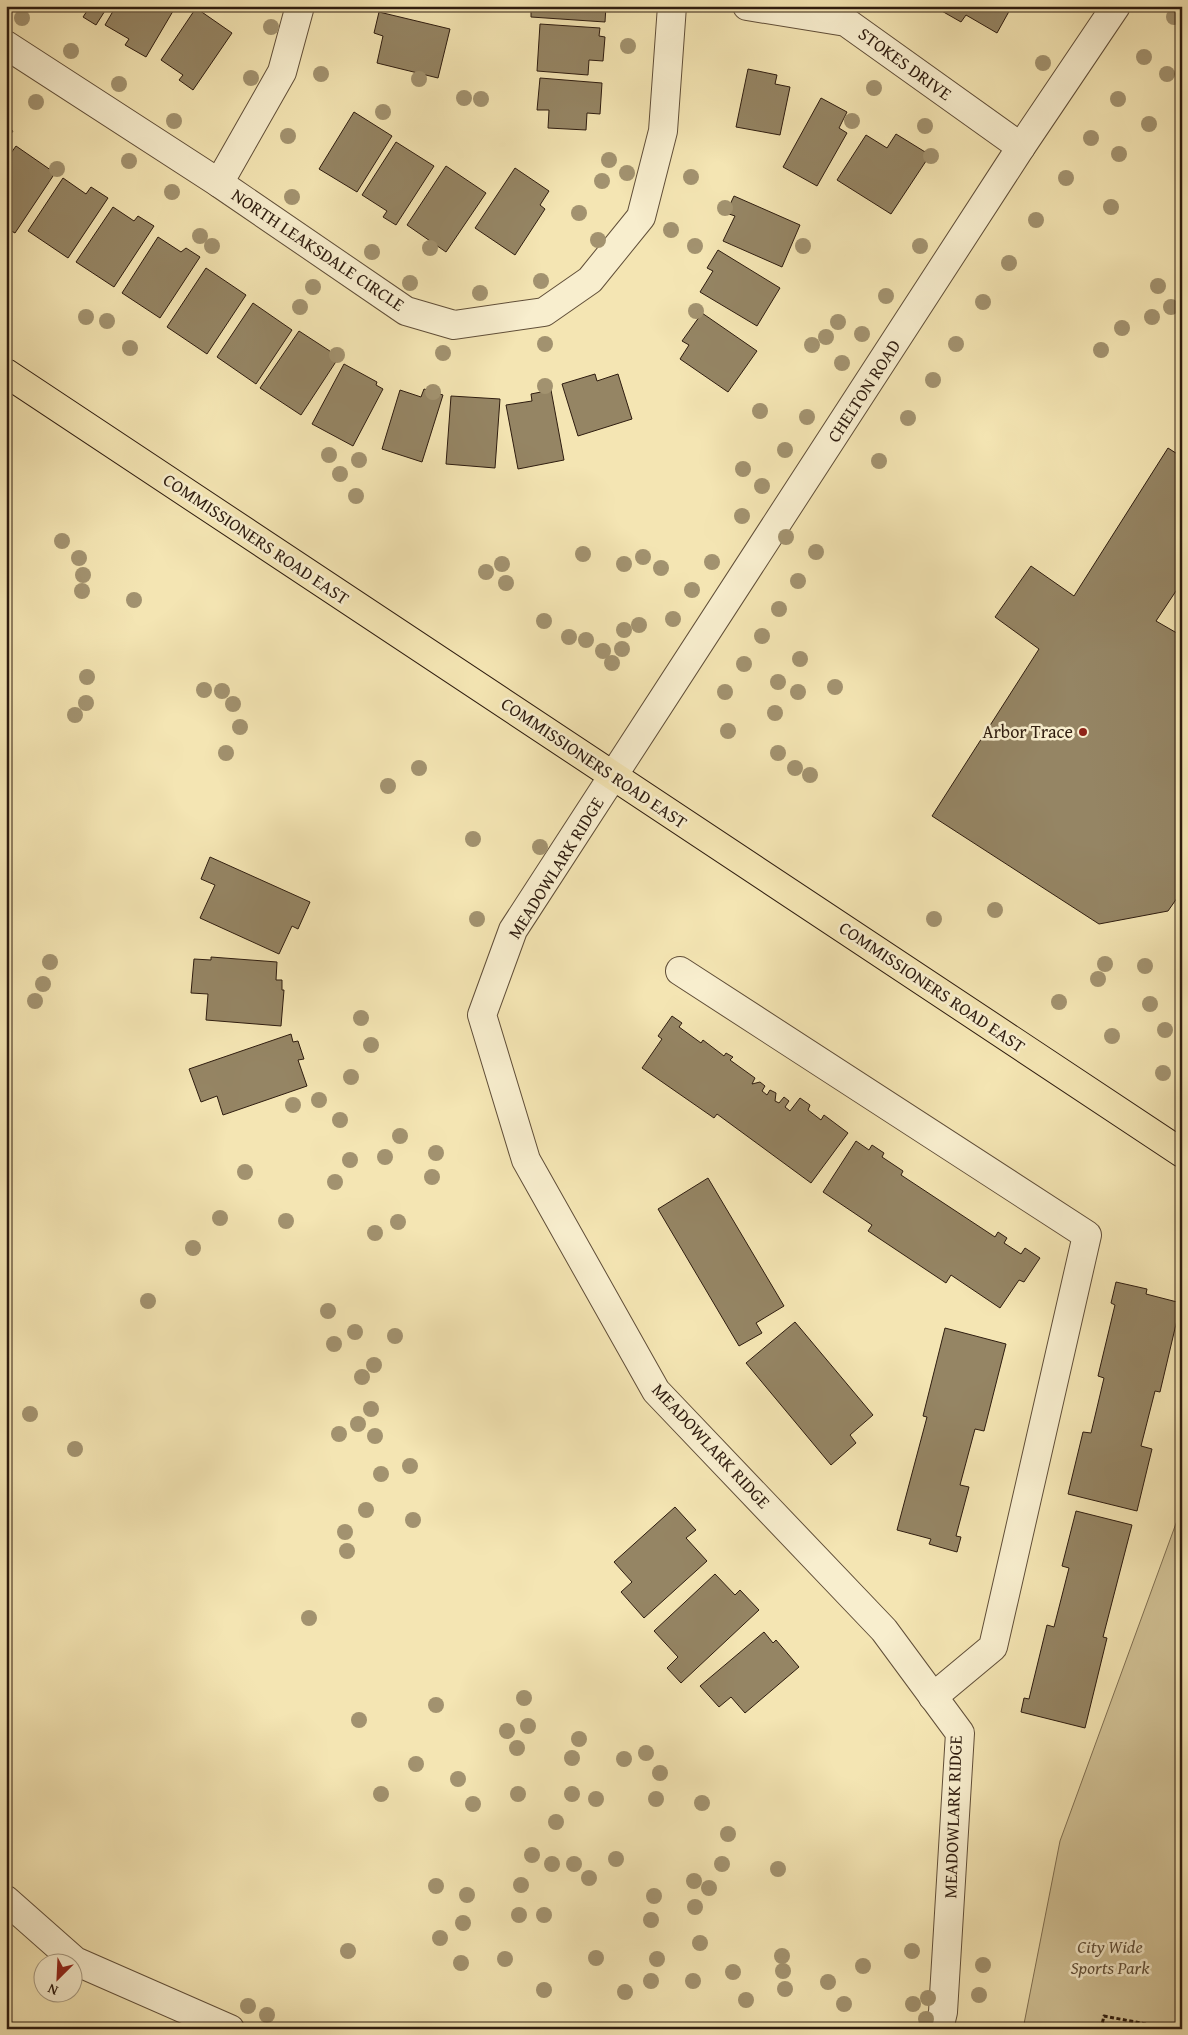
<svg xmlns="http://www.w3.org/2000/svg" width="1188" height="2035" font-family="'Gentium Book Plus',serif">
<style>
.green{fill:#d2c397;stroke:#807053}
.building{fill:#958564;stroke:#2e1c0f}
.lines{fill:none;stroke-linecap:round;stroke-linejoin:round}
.minor-casing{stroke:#604e38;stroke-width:30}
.major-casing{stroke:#2e1c0f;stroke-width:30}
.path{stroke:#2e1c0f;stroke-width:3;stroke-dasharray:4 2.5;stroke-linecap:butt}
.minor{stroke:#f8eece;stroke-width:28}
.major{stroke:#f4e5b3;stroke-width:28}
.tree{fill:#a2926f}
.poi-dot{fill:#8f2418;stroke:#f8eece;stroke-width:2}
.labels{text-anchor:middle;stroke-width:5;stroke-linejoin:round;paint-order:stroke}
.street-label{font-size:18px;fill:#2e1c0f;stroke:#f8eece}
.poi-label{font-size:18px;fill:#2e1c0f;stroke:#f8eece;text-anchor:end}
.park-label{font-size:18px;font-style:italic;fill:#5f4e38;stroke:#f8eece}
</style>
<rect width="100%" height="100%" fill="#f4e5b3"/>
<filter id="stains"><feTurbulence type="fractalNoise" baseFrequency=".004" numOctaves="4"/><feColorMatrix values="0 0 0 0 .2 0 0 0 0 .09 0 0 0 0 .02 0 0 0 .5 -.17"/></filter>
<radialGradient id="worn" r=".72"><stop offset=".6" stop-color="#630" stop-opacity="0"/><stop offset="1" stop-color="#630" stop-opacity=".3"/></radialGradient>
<polygon class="green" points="1182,1507 1182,2029 1023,2029 1060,1841"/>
<g class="building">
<polygon points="80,6 108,6 96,25 83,17 87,11"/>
<polygon points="116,6 176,6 146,57 125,45 129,39 105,25"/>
<polygon points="531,6 606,6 605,22 531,17"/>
<polygon points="933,6 1012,6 997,33 966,15 961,22"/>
<polygon points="196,8 232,33 193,90 179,80 183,75 161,60"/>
<polygon points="379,12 450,29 438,78 377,63 383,36 374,33"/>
<polygon points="540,24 600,28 599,36 605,37 603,61 589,60 588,75 537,71"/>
<polygon points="748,69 777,75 775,84 790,87 780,135 736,127"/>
<polygon points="540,78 602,83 600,114 587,113 586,130 548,128 549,110 537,110"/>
<polygon points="821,98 847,112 839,128 847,133 817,186 783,167"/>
<polygon points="354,112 392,136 357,192 319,169"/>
<polygon points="6,127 13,131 6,141"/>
<polygon points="896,134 930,155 891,214 837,180 866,135 887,148"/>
<polygon points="396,142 434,166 396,225 383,217 387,211 362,195"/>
<polygon points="16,146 55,173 15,233 6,228 6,160"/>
<polygon points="446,166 486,193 446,252 407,225"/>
<polygon points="515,168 549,191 540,205 545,209 515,255 475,228"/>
<polygon points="63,178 86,194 91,187 108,198 68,258 28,231"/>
<polygon points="734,196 800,225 782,267 723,241 735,216 726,213"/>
<polygon points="113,207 134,221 138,216 154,226 114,287 76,262"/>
<polygon points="158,237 181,252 186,248 200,257 160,318 122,293"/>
<polygon points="718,250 780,288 757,326 700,292 713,271 707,268"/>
<polygon points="206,268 246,295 207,354 167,327"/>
<polygon points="253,303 292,330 256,384 217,357"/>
<polygon points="702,313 757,351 728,392 680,359 689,345 682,341"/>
<polygon points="299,331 339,357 301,415 260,388"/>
<polygon points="344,364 377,382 376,385 383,389 353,446 312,424"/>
<polygon points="595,374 597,381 618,374 632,419 578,436 562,384"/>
<polygon points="424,389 443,395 422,462 382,449 400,390 421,397"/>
<polygon points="551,390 564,460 518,469 506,405 532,401 531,394"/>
<polygon points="451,396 500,399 495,468 446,464"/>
<polygon points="1168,448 1182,457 1182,582 1156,621 1182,636 1182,891 1168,911 1099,924 932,816 1039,649 995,617 1031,566 1074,596"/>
<polygon points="210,857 310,902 298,929 292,926 279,954 200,918 215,885 201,879"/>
<polygon points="211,957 277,962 276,980 282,980 282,990 284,990 281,1026 206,1020 208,994 191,993 194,959 211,960"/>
<polygon points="672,1016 682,1023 679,1027 701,1043 703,1040 724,1056 726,1053 733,1057 730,1060 755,1078 752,1084 760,1082 765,1086 762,1091 767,1095 770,1090 776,1093 775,1101 779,1103 784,1097 789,1101 785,1107 790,1111 800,1098 810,1105 808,1110 821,1120 824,1115 848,1133 811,1183 717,1114 714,1118 642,1068 662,1039 658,1036"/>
<polygon points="291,1034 293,1042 298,1041 304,1059 298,1060 307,1086 223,1115 217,1096 201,1102 189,1069"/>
<polygon points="856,1141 869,1150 872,1145 884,1153 882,1157 903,1171 901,1175 995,1237 998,1232 1007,1238 1004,1243 1021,1254 1025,1248 1040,1258 1024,1282 1019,1280 1000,1308 951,1275 946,1283 868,1231 872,1225 823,1192"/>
<polygon points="708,1178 784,1306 756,1323 762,1333 739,1346 658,1209"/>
<polygon points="1116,1282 1147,1289 1146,1294 1181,1303 1160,1392 1155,1391 1141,1446 1152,1449 1137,1511 1068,1494 1083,1432 1091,1433 1104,1378 1098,1376 1115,1305 1111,1303"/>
<polygon points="795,1322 873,1415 850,1435 856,1443 831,1465 746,1363"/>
<polygon points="945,1328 1006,1344 984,1431 975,1429 960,1485 969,1487 956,1536 961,1537 957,1552 929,1544 931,1539 897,1530 927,1417 923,1416"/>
<polygon points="675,1507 696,1530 686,1538 707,1561 644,1618 621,1592 632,1582 614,1562"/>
<polygon points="1076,1511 1132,1525 1103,1637 1107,1638 1085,1728 1021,1712 1024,1698 1029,1699 1047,1625 1054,1627 1069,1568 1062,1566"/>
<polygon points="715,1574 735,1595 740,1590 759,1610 681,1683 667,1668 678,1657 654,1631"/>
<polygon points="764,1632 773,1643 776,1640 799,1667 745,1713 731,1697 719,1707 700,1686"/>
</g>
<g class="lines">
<defs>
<g id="minor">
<polyline points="747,6 846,22 1021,147"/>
<polyline points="6,45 219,183 406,311 454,325 544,312 590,280 641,217 663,131 672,6"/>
<polyline points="219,183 282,72 300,6"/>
<polyline points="680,971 1087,1235 993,1647 933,1697"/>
<polyline points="6,1900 75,1961 230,2029"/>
<polyline points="939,2029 943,2012 960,1733 884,1630 656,1391 526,1160 482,1015 513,930 1021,147 1116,6"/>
</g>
<polyline id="major" points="6,373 1182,1153"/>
</defs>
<use href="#minor" class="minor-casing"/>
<use href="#major" class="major-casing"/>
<polyline class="path" points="1101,2029 1104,2016 1172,2029"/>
<use href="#minor" class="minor"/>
<use href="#major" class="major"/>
</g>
<g class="tree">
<circle cx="1174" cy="17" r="8"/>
<circle cx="22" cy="18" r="8"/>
<circle cx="271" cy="27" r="8"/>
<circle cx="628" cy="46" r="8"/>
<circle cx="71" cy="51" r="8"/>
<circle cx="1144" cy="57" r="8"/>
<circle cx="1043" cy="63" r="8"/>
<circle cx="321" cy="74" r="8"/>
<circle cx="1167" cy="74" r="8"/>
<circle cx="251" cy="78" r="8"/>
<circle cx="419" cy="79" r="8"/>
<circle cx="119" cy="84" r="8"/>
<circle cx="874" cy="88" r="8"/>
<circle cx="464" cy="98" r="8"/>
<circle cx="481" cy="99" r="8"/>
<circle cx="1118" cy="99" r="8"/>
<circle cx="36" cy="102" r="8"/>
<circle cx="383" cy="112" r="8"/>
<circle cx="174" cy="121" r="8"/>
<circle cx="852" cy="121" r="8"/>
<circle cx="1149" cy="124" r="8"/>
<circle cx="925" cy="126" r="8"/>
<circle cx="288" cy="136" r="8"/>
<circle cx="1091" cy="138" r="8"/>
<circle cx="1119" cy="154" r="8"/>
<circle cx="931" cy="156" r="8"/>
<circle cx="609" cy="160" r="8"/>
<circle cx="129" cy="161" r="8"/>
<circle cx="57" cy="169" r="8"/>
<circle cx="627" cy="173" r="8"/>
<circle cx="691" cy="177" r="8"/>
<circle cx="1066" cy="178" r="8"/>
<circle cx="602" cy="181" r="8"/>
<circle cx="172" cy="192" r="8"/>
<circle cx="292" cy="197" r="8"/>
<circle cx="1111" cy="207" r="8"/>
<circle cx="725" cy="208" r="8"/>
<circle cx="579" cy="213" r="8"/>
<circle cx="1036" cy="220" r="8"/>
<circle cx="671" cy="230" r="8"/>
<circle cx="200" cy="236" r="8"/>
<circle cx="598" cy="240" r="8"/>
<circle cx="212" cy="246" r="8"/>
<circle cx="695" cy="246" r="8"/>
<circle cx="803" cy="246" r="8"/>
<circle cx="920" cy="246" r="8"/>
<circle cx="430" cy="248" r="8"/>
<circle cx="372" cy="252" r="8"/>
<circle cx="1009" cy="263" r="8"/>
<circle cx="541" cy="281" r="8"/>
<circle cx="410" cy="283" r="8"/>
<circle cx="1158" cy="286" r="8"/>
<circle cx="313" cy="287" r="8"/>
<circle cx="480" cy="293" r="8"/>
<circle cx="886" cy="296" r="8"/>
<circle cx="983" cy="302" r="8"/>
<circle cx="300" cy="307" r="8"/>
<circle cx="1171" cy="307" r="8"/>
<circle cx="696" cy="311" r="8"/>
<circle cx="86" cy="317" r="8"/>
<circle cx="1152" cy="317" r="8"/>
<circle cx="107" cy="321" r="8"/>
<circle cx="838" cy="322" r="8"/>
<circle cx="1122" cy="328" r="8"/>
<circle cx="862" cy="334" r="8"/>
<circle cx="826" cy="337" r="8"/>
<circle cx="545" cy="344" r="8"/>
<circle cx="956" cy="344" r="8"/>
<circle cx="812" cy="345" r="8"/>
<circle cx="130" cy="348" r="8"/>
<circle cx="1101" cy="350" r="8"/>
<circle cx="443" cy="353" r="8"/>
<circle cx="337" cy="355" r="8"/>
<circle cx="842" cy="363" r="8"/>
<circle cx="933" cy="380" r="8"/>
<circle cx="545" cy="386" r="8"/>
<circle cx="433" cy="392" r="8"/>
<circle cx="760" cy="411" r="8"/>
<circle cx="807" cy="417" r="8"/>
<circle cx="908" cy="418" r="8"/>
<circle cx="785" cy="450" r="8"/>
<circle cx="329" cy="455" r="8"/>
<circle cx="359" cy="460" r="8"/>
<circle cx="879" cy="461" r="8"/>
<circle cx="743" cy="469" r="8"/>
<circle cx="340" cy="474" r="8"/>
<circle cx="762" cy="486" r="8"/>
<circle cx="356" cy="496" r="8"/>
<circle cx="742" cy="516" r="8"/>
<circle cx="786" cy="537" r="8"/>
<circle cx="62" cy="541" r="8"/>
<circle cx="816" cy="552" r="8"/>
<circle cx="583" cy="554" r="8"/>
<circle cx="643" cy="557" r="8"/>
<circle cx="79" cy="558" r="8"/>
<circle cx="712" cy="562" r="8"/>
<circle cx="502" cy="564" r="8"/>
<circle cx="624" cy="564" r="8"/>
<circle cx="661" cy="568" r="8"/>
<circle cx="486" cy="572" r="8"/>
<circle cx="83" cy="575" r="8"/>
<circle cx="798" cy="581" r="8"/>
<circle cx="506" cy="583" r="8"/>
<circle cx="692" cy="590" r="8"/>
<circle cx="82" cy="591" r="8"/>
<circle cx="134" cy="600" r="8"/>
<circle cx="779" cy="609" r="8"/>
<circle cx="673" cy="619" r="8"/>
<circle cx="544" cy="621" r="8"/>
<circle cx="639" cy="625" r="8"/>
<circle cx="624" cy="630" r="8"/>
<circle cx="762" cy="636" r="8"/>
<circle cx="569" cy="637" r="8"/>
<circle cx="586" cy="640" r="8"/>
<circle cx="622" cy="649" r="8"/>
<circle cx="603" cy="651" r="8"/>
<circle cx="800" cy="659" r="8"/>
<circle cx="612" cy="663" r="8"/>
<circle cx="744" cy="664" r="8"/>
<circle cx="87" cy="677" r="8"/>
<circle cx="778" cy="682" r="8"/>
<circle cx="835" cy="687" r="8"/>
<circle cx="204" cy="690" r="8"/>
<circle cx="222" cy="691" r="8"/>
<circle cx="725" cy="692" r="8"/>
<circle cx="798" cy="692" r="8"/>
<circle cx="86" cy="703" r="8"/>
<circle cx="233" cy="704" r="8"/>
<circle cx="775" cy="713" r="8"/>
<circle cx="75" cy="715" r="8"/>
<circle cx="240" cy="727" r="8"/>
<circle cx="728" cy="731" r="8"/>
<circle cx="226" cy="753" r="8"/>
<circle cx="778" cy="753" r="8"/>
<circle cx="419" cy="768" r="8"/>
<circle cx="795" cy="768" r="8"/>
<circle cx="810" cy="775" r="8"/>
<circle cx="388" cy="786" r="8"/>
<circle cx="473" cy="839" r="8"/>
<circle cx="540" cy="847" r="8"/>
<circle cx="995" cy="910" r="8"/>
<circle cx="477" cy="919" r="8"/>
<circle cx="934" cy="919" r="8"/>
<circle cx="50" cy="962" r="8"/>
<circle cx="1105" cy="964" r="8"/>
<circle cx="1145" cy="966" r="8"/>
<circle cx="1098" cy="979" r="8"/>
<circle cx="43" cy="984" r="8"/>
<circle cx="35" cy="1001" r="8"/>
<circle cx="1059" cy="1002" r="8"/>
<circle cx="1150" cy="1004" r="8"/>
<circle cx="361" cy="1018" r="8"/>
<circle cx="1165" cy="1030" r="8"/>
<circle cx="1112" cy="1036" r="8"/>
<circle cx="371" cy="1045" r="8"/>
<circle cx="1163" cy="1073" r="8"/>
<circle cx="351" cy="1077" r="8"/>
<circle cx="319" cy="1100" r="8"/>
<circle cx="293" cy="1105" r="8"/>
<circle cx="340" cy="1120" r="8"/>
<circle cx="400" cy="1136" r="8"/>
<circle cx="436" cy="1153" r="8"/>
<circle cx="385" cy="1157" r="8"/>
<circle cx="350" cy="1160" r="8"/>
<circle cx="245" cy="1172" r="8"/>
<circle cx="432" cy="1177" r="8"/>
<circle cx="335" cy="1182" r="8"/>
<circle cx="220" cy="1218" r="8"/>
<circle cx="286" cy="1221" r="8"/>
<circle cx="398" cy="1222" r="8"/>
<circle cx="375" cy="1233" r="8"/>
<circle cx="193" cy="1248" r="8"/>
<circle cx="148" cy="1301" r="8"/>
<circle cx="328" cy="1311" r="8"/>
<circle cx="355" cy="1332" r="8"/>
<circle cx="395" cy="1336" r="8"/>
<circle cx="334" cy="1344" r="8"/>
<circle cx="374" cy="1365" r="8"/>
<circle cx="362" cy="1377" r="8"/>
<circle cx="371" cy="1409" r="8"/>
<circle cx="30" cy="1414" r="8"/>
<circle cx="358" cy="1424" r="8"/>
<circle cx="339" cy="1434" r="8"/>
<circle cx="375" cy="1436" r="8"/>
<circle cx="75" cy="1449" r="8"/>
<circle cx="410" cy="1466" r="8"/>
<circle cx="381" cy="1474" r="8"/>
<circle cx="366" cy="1510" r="8"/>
<circle cx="413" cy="1520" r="8"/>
<circle cx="345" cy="1532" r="8"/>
<circle cx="347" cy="1551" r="8"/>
<circle cx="309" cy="1618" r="8"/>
<circle cx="524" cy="1698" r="8"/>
<circle cx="436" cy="1705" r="8"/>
<circle cx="359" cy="1720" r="8"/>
<circle cx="528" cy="1726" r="8"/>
<circle cx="507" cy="1731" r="8"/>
<circle cx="579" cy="1739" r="8"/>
<circle cx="517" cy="1748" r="8"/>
<circle cx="646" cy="1753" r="8"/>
<circle cx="572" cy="1758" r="8"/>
<circle cx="624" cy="1759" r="8"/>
<circle cx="416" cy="1764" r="8"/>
<circle cx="660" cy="1773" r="8"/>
<circle cx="458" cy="1779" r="8"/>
<circle cx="381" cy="1794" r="8"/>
<circle cx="518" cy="1794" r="8"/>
<circle cx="572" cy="1794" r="8"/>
<circle cx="596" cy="1799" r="8"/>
<circle cx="656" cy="1799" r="8"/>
<circle cx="702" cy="1803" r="8"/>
<circle cx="473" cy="1804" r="8"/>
<circle cx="556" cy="1822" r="8"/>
<circle cx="728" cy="1834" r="8"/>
<circle cx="532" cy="1855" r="8"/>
<circle cx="616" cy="1859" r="8"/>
<circle cx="552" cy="1864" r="8"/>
<circle cx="574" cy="1864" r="8"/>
<circle cx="722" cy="1864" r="8"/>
<circle cx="778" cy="1869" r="8"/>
<circle cx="589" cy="1878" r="8"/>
<circle cx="694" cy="1881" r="8"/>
<circle cx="521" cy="1885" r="8"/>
<circle cx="436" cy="1886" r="8"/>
<circle cx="709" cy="1888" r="8"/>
<circle cx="467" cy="1895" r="8"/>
<circle cx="654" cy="1896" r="8"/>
<circle cx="695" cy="1907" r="8"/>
<circle cx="519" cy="1915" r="8"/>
<circle cx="544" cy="1915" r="8"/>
<circle cx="651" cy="1920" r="8"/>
<circle cx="463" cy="1923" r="8"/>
<circle cx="440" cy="1938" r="8"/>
<circle cx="700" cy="1943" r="8"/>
<circle cx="348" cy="1951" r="8"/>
<circle cx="912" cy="1951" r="8"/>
<circle cx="782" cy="1956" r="8"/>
<circle cx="596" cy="1958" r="8"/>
<circle cx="505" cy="1959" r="8"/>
<circle cx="657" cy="1959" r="8"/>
<circle cx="461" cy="1963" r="8"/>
<circle cx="983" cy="1965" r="8"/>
<circle cx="863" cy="1966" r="8"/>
<circle cx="783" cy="1971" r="8"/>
<circle cx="733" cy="1972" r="8"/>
<circle cx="651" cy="1981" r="8"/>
<circle cx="693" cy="1981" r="8"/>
<circle cx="828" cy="1982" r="8"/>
<circle cx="785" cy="1989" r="8"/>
<circle cx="544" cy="1990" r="8"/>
<circle cx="625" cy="1992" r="8"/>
<circle cx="979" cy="1995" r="8"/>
<circle cx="928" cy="1998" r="8"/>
<circle cx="746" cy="2000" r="8"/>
<circle cx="844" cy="2004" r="8"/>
<circle cx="913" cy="2004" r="8"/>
<circle cx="248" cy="2006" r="8"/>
<circle cx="267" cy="2015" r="8"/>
<circle cx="926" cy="2019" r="8"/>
</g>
<circle class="poi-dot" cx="1083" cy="732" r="5"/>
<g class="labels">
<g class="street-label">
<text transform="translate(905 64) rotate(36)" y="6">STOKES DRIVE</text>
<text transform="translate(318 250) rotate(34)" y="6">NORTH LEAKSDALE CIRCLE</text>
<text transform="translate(864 391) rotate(-57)" y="6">CHELTON ROAD</text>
<text transform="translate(256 539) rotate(34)" y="6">COMMISSIONERS ROAD EAST</text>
<text transform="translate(594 763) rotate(34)" y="6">COMMISSIONERS ROAD EAST</text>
<text transform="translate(556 868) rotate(-58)" y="6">MEADOWLARK RIDGE</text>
<text transform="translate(932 987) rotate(34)" y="6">COMMISSIONERS ROAD EAST</text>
<text transform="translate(711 1446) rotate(47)" y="6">MEADOWLARK RIDGE</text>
<text transform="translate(953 1817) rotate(-88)" y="6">MEADOWLARK RIDGE</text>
</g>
<g class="poi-label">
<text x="1073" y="738">Arbor Trace</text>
</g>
<g class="park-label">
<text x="1110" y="1953">City Wide<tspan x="1110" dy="21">Sports Park</tspan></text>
</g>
</g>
<rect width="1188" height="2035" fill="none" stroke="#f4e5b3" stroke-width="25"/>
<rect x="8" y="8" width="1173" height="2020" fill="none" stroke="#2e1c0f" stroke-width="2.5"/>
<rect x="12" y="12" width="1163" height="2010" fill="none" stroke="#2e1c0f"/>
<g transform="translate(58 1978) rotate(204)"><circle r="24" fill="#f8eece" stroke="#a79a82"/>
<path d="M0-4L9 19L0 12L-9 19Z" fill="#8f2418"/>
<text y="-8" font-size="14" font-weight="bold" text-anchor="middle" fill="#2e1c0f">N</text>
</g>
<rect width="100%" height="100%" filter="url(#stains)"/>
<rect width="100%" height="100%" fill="url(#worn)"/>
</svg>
